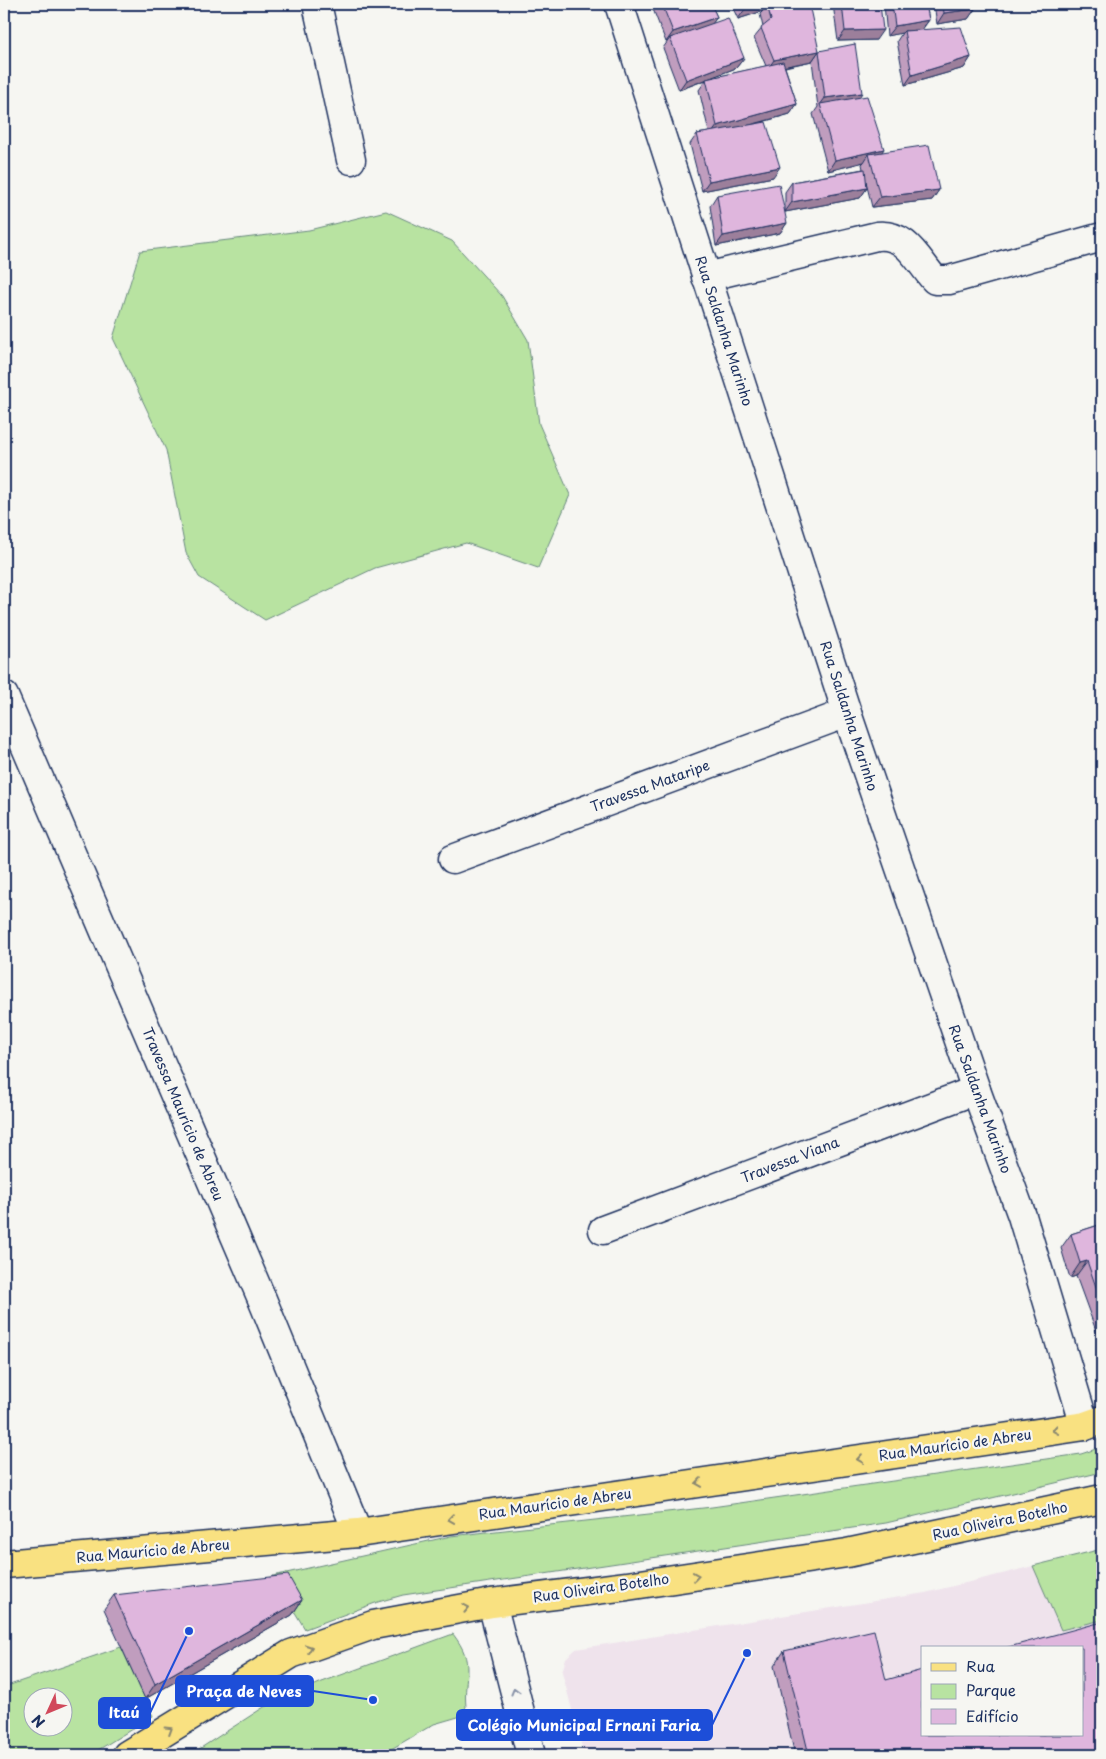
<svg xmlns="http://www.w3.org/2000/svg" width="1106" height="1759" font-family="'Playpen Sans',sans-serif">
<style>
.built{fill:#efe3ec;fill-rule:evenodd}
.green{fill:#b8e3a1;stroke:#6a8980;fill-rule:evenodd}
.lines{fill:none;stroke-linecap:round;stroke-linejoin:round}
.street-casing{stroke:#1b2f5e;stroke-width:31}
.primary-casing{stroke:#1b2f5e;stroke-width:31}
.street{stroke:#f6f6f2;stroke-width:28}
.primary{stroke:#f9e181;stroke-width:28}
.wall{fill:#c09dbe;stroke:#1b2f5e}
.shaded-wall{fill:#9c7f9b;stroke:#1b2f5e}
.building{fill:#dfb6dd;stroke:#1b2f5e}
.oneway{stroke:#8a8870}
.oneway2{stroke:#8892a8}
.labels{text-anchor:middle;stroke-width:4.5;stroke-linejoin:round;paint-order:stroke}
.street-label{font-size:14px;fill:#1b2f5e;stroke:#f6f6f2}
.leader{fill:none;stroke:#1d4ed8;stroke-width:2}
.callout-dot{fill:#1d4ed8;stroke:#f6f6f2;stroke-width:2}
.callout{fill:#1d4ed8;stroke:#1d4ed8;stroke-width:2}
.callout-label{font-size:15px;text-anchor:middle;font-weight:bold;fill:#fff}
</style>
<rect width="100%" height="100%" fill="#f6f6f2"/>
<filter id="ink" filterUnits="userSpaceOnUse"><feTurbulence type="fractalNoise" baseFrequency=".02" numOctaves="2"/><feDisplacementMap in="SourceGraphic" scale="10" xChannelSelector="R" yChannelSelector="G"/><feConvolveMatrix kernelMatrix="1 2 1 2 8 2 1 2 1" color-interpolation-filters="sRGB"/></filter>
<g filter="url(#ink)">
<path class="built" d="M1102,1549V1755H584L562,1672L566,1658L576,1649L925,1593ZM922,1648H1082V1735H922Z"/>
<g class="green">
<polygon points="386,211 452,241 502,296 528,340 539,424 570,495 538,568 466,543 375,568 265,620 199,577 186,553 166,450 113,338 140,251 309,230"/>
<polygon points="1102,1447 1102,1472 886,1523 403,1595 378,1602 305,1629 273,1576 451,1536 712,1507 1081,1454"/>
<polygon points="1102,1549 1102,1620 1061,1630 1033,1566"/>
<path d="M453,1634C476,1664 463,1674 466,1707L458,1717L434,1724L381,1755H190L264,1707L322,1682Z"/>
<path d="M121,1647L153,1716L90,1755H4V1687ZM32,1696H62V1726H32Z"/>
</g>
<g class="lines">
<defs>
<g id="street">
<polyline points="317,4 351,160"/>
<polyline points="619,4 847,713 976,1090 1022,1216 1085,1426"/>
<path d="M706,277L877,236C907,233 917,260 935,280H949L1102,237"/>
<polyline points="4,696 262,1299 358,1533"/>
<polyline points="453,859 847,713"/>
<polyline points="603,1230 976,1090"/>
<polyline points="492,1603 531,1755"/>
</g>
<g id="primary">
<polyline points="4,1564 358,1533 1085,1426 1102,1420"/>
<polyline points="127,1755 291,1654 373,1625 492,1603 627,1586 847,1553 1102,1499"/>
</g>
</defs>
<use href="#street" class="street-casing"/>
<use href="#primary" class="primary-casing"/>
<use href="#street" class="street"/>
<use href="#primary" class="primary"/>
</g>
<g class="wall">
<polygon points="651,4 711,4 717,17 712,23 744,58 736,68 707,79 766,66 754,38 763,27 760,14 763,11 738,19 731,4 809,4 812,61 785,67 797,104 790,114 752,125 773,177 702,191 690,144 697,134 709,132 699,90 706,80 679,90 663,48 668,41 666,42"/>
<polygon points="833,4 880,4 876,40 838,41"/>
<polygon points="884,4 926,4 929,20 922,30 971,57 964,68 905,85 897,41 902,33 887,36"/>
<polygon points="934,4 975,4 975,9 968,19 937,24"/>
<polygon points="819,51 858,98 882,152 939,190 932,200 872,207 866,182 867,188 860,198 785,212 785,192 792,182 863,169 862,164 864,162 828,171 813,114 818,107 812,61"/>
<polygon points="717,195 787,223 780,233 716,246 710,206"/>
<polygon points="1102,1224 1102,1347 1076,1276 1070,1278 1061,1248 1071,1234"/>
<polygon points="114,1595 302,1600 292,1615 145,1699 104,1609"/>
<polygon points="784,1651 886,1680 1102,1755 795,1755 774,1666"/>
</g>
<g class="shaded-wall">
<polygon points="760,4 783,4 767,4 763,11 738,19 745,9"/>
<polygon points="975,9 968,19 937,24 944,13"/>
<polygon points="717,17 710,27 670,38 668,41 666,42 673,32"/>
<polygon points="929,20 921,30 904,31 902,33 887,36 895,26"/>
<polygon points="883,30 876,40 838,41 845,31"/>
<polygon points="819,51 812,61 767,70 774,60"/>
<polygon points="971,57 964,68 905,85 912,75"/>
<polygon points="744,58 736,68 679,90 686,80"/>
<polygon points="862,93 855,103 820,105 825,98"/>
<polygon points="797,104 790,114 710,136 717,126"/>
<polygon points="884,149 877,159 869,154 864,162 828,171 835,160"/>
<polygon points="780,167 773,177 702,191 709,181"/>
<polygon points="867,188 860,198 785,212 792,202"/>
<polygon points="939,190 932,200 872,207 880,197"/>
<polygon points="787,223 780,233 716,246 723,236"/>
<polygon points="1087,1261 1076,1276 1070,1278 1080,1263"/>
<polygon points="302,1600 292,1615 145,1699 155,1684"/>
</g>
<g class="building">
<polygon points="662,4 711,4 717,17 673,32"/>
<polygon points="743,4 760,4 745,9"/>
<polygon points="767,4 809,4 819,51 774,60 761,28 771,20"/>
<polygon points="842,4 880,4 883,30 845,31"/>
<polygon points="892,4 926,4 929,20 895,26"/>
<polygon points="943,4 975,4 975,9 944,13"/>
<polygon points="728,18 744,58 686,80 670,38"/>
<polygon points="961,27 971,57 912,75 904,31"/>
<polygon points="855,44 862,93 825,98 819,51"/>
<polygon points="783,62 797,104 717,126 706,79"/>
<polygon points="867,96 884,149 835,160 820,104"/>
<polygon points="766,122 780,167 709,181 697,134"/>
<polygon points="929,145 939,190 880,197 869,154"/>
<polygon points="865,169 867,188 792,202 792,182"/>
<polygon points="779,184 787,223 723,236 717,195"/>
<polygon points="1102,1224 1102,1304 1087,1261 1080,1263 1071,1234"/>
<polygon points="288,1575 302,1600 155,1684 114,1595"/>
<polygon points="1102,1622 1102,1755 809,1755 784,1651 874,1630 886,1680 922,1670 922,1735 1082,1735 1082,1648 1005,1648"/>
</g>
<defs><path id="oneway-chevron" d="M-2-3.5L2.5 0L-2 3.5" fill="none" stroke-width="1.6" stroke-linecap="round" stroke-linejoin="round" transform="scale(1.25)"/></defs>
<g class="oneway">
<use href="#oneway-chevron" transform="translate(1055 1430) rotate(172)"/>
<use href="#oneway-chevron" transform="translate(860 1459) rotate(172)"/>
<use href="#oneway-chevron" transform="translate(699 1483) rotate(172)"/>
<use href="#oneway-chevron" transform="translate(451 1519) rotate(172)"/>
<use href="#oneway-chevron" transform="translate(696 1576) rotate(-8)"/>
<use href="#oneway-chevron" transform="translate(466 1608) rotate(-11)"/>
<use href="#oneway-chevron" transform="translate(309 1648) rotate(-20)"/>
<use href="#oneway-chevron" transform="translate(169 1730) rotate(-32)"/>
</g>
<use class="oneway2" href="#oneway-chevron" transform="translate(515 1691) rotate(-105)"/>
</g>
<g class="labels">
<g class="street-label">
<text transform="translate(724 331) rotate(72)" y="5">Rua Saldanha Marinho</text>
<text transform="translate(849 716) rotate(72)" y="5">Rua Saldanha Marinho</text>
<text transform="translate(650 786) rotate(-20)" y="5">Travessa Mataripe</text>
<text transform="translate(980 1099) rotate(70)" y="5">Rua Saldanha Marinho</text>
<text transform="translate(183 1114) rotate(67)" y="5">Travessa Maurício de Abreu</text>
<text transform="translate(790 1160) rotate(-21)" y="5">Travessa Viana</text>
<text transform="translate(955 1445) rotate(-8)" y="5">Rua Maurício de Abreu</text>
<text transform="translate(555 1504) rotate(-8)" y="5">Rua Maurício de Abreu</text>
<text transform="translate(1000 1521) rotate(-12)" y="5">Rua Oliveira Botelho</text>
<text transform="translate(153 1551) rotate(-5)" y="5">Rua Maurício de Abreu</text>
<text transform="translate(601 1588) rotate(-8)" y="5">Rua Oliveira Botelho</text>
</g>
</g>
<path class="leader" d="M373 1700L313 1691M189 1631L150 1713M747 1653L712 1725"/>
<g class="callout-dot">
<circle cx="373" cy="1700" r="5"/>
<circle cx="189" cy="1631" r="5"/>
<circle cx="747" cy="1653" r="5"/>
</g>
<g class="callout">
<rect x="176" y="1676" width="137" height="30" rx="5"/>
<rect x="99" y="1698" width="51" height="30" rx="5"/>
<rect x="457" y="1710" width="255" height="30" rx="5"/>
</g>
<g class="callout-label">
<text x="244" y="1697">Praça de Neves</text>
<text x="124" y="1718">Itaú</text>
<text x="584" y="1731">Colégio Municipal Ernani Faria</text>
</g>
<rect width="1106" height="1759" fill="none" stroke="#f6f6f2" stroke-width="20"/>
<rect x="10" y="10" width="1086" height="1739" fill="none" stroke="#1b2f5e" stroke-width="2" filter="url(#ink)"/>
<rect x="921" y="1646" width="162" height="90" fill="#f6f6f2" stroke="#9ea6b7"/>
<rect x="931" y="1663" width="25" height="8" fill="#f9e181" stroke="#9ea6b7"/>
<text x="966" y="1672" font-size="15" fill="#1b2f5e">Rua</text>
<rect x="931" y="1684" width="25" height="15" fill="#b8e3a1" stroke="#9ea6b7"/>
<text x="966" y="1696" font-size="15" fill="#1b2f5e">Parque</text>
<rect x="931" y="1709" width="25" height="15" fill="#dfb6dd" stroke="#9ea6b7"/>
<text x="966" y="1722" font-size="15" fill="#1b2f5e">Edifício</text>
<g transform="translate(48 1712) rotate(226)"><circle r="24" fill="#f6f6f2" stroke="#9ea6b7"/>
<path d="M0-4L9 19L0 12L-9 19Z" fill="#d1495b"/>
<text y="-8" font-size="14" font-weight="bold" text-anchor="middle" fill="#1b2f5e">N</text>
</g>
</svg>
